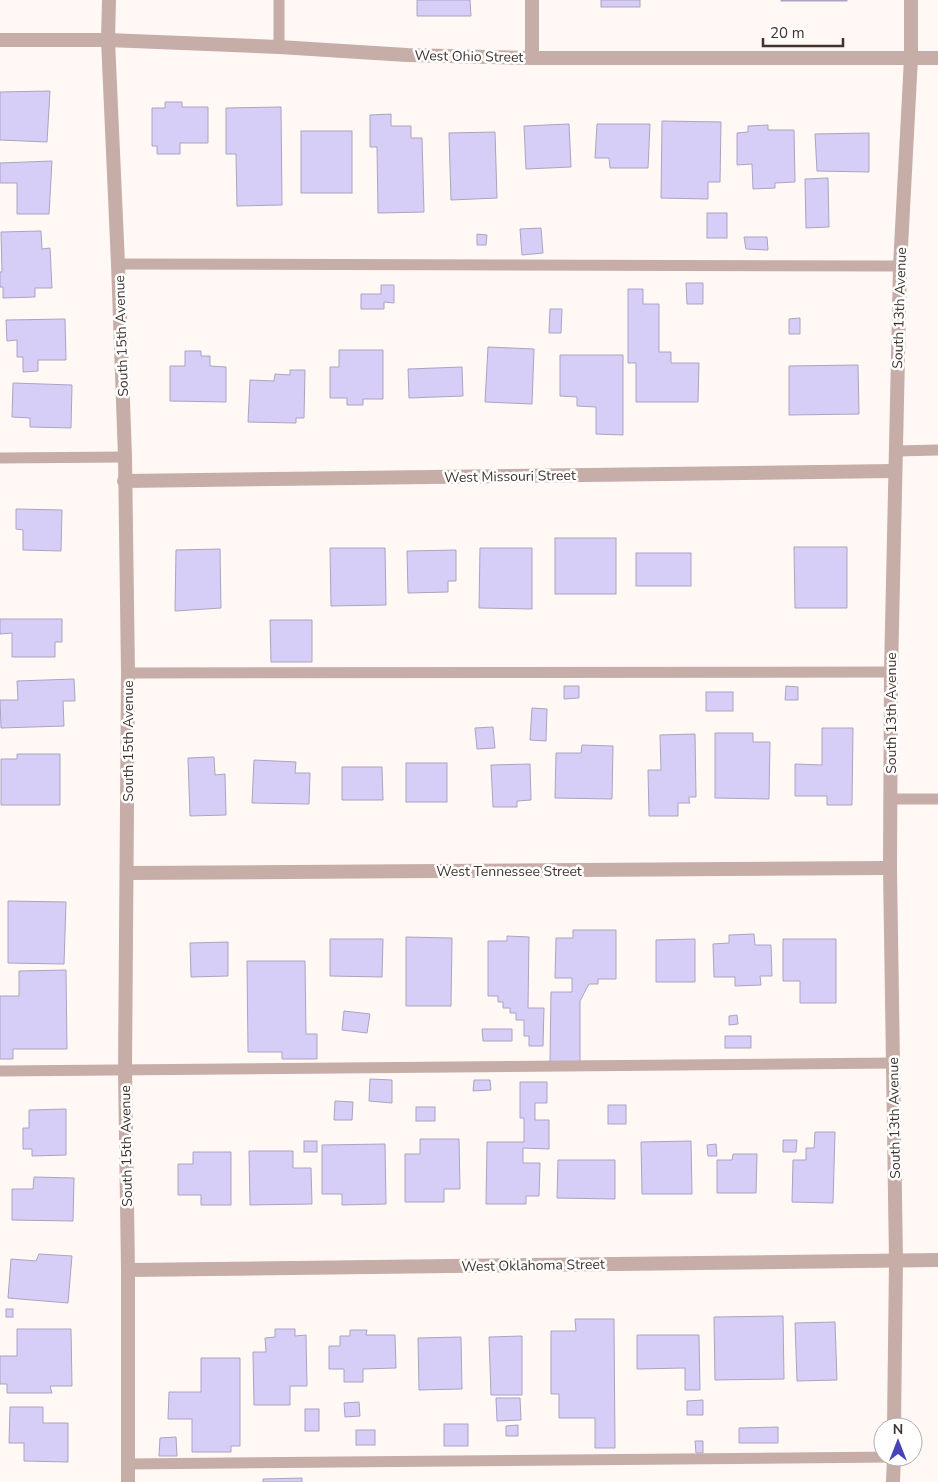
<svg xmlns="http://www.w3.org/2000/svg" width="938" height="1482" font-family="'Nunito Sans',sans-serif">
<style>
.building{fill:#d7cef7;stroke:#aaa4c1}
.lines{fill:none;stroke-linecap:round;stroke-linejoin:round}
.service{stroke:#c7ada7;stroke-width:11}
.minor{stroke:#c7ada7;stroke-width:14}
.labels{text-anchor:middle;stroke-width:5;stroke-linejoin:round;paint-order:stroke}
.street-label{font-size:14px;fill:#3f332c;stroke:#fff}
</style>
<rect width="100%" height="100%" fill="#fff8f5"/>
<g class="building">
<polygon points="417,0 470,0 471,16 417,16"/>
<rect x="601" y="0" width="39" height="7"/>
<rect x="781" y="0" width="66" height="1"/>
<polygon points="50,91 47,142 0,140 0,92"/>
<polygon points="165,102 182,102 182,107 208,107 208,143 180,143 180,154 157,154 157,146 152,146 152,108 165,108"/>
<polygon points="281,107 282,205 237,206 236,154 226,154 226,108"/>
<polygon points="391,114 391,126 411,126 411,138 422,138 424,212 378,213 377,147 370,147 370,115"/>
<polygon points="662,121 721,122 720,182 708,182 708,199 661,198"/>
<polygon points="569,124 571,167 526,169 524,126"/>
<polygon points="597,124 650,124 648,168 610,168 609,158 595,158"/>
<polygon points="768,125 768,130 794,130 795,182 775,183 775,188 753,189 752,164 737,165 737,133 748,132 748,126"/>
<rect x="301" y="131" width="51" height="62"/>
<polygon points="495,132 497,198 451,200 449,133"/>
<polygon points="869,133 869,172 817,171 815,134"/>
<polygon points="52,161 49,214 17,214 17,183 0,183 0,163"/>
<polygon points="828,178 829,227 806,228 805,179"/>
<rect x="707" y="213" width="20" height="25"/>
<polygon points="541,228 543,253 522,255 520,229"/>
<polygon points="41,231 42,249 50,248 52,288 35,288 35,297 3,298 3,287 0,287 0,272 2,272 1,232"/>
<polygon points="477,234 487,235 486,245 477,245"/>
<polygon points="744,237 767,237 768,250 746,249"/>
<polygon points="686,283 703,283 703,304 687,304"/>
<polygon points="381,285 394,285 394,303 384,302 384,309 361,309 361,294 381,294"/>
<polygon points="628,289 643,289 643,304 659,304 659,352 671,352 671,363 699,363 698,402 636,402 636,363 628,363"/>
<polygon points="550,309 562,309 561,333 549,333"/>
<polygon points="800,318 800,334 789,334 789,319"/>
<polygon points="65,319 66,360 38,360 38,371 23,372 23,357 17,357 17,340 7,341 6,320"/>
<polygon points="488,347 534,349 532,404 485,402"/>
<polygon points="339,350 383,350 383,399 363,399 363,405 347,405 347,398 330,398 330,367 339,367"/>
<polygon points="185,351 201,351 201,356 210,356 210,366 226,367 226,402 170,401 170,366 185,366"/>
<polygon points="560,355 623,355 623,435 596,434 596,407 577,406 577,397 560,396"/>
<polygon points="858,365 859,414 789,415 789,366"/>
<polygon points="462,367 463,396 409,398 408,369"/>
<polygon points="290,370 305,370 304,418 296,418 296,423 248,422 250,380 274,381 275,374 290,375"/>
<polygon points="13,383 72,385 71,428 30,427 30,418 12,417"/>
<polygon points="16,509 62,510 61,551 23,550 23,530 16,529"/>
<rect x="555" y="538" width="61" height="56"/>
<polygon points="794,547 847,547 847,608 795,608"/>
<polygon points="330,548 385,548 386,605 331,606"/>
<polygon points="480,548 532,548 532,609 479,608"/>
<polygon points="220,549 221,608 175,611 176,550"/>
<polygon points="456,550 456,581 448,581 448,592 408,593 407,551"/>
<rect x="636" y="553" width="55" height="33"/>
<polygon points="0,619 62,619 62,642 55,642 55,657 12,657 12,633 0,634"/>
<polygon points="270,620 312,620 312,662 271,662"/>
<polygon points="74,679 75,701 63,701 64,726 1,728 0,700 18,700 17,681"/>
<polygon points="564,686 579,686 579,698 564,699"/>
<polygon points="786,686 798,687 798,700 785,700"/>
<rect x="706" y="692" width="27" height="19"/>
<polygon points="532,708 547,709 546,741 530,740"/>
<polygon points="493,727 495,748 477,749 475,728"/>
<polygon points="822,728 853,728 852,805 827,805 827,796 795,796 795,764 822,765"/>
<polygon points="715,733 753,733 753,742 770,742 769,799 715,798"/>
<polygon points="695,734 696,797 689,797 689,801 690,803 678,803 678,816 649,816 648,770 661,770 660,735"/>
<polygon points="582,745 613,746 612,799 555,798 556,753 581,753"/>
<polygon points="17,754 60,754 60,805 1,805 1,759 17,759"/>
<polygon points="214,757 215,775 225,774 226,815 190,816 188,758"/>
<polygon points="254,760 296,762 295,773 310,773 309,804 252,803"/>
<rect x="406" y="763" width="41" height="39"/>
<polygon points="530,764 531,800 517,801 517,807 493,807 491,765"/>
<polygon points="342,767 382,767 383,800 342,800"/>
<polygon points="8,901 66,902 64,964 8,963"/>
<polygon points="573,930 616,930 616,979 598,979 598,984 589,984 580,1001 580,1062 550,1062 551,992 572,992 572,978 555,978 556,938 573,938"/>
<polygon points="754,934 755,945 771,945 772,976 760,976 761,985 735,986 735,977 714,977 713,944 729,943 729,935"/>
<polygon points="507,936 529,937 528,1008 544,1008 543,1046 529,1046 529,1036 524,1036 524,1020 516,1020 516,1013 510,1013 510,1008 503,1008 503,1002 498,1002 498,996 488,996 488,941 507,941"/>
<polygon points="406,937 452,938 451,1006 406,1006"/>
<polygon points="330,939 383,939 382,977 330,976"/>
<polygon points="695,939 695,982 656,982 656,940"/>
<polygon points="783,939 836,939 836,1003 800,1003 800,981 783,981"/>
<polygon points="228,942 228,976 191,977 190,943"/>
<polygon points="247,961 305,961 306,1034 317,1034 317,1059 282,1059 282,1052 248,1052"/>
<polygon points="66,970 67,1049 13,1049 13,1059 0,1059 0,996 19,996 19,971"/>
<polygon points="344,1011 370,1014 367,1033 342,1030"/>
<polygon points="737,1015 738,1024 729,1025 729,1016"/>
<polygon points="482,1029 512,1029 512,1041 483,1041"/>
<rect x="725" y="1036" width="26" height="12"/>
<polygon points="370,1079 392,1080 392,1103 369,1101"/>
<polygon points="474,1080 490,1080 491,1090 473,1091"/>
<polygon points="520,1082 547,1082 547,1103 535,1103 535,1120 549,1120 549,1149 523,1148 523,1163 540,1163 539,1196 526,1196 526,1204 486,1204 487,1142 524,1142 524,1118 520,1118"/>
<polygon points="335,1101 353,1102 352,1120 334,1120"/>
<rect x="608" y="1105" width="18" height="19"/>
<rect x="416" y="1107" width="19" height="14"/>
<polygon points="66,1109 66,1155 32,1156 32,1149 23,1149 23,1128 29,1128 29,1110"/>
<polygon points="815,1132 835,1132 833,1203 792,1202 793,1160 806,1160 806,1148 814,1148"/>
<polygon points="420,1139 459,1139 460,1189 444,1189 444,1202 405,1202 405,1154 420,1154"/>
<polygon points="783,1140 797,1140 796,1152 783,1152"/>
<rect x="304" y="1141" width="13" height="11"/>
<polygon points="691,1141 692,1194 642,1194 641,1142"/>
<polygon points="385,1144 386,1204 342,1205 342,1194 322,1194 322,1145"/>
<polygon points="716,1144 717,1156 708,1156 707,1145"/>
<polygon points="249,1151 293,1151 293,1168 311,1168 312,1204 250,1205"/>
<polygon points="193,1152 231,1152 231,1205 201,1205 201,1195 178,1195 178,1164 193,1164"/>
<polygon points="733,1154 757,1154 756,1193 717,1193 717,1160 732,1160"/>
<polygon points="558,1160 615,1160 615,1199 557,1198"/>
<polygon points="34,1177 74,1178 73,1221 12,1220 12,1189 33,1189"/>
<polygon points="39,1254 72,1256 68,1303 8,1298 11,1259 36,1261"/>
<rect x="6" y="1309" width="7" height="8"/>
<polygon points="783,1316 784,1379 715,1380 714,1317"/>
<polygon points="575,1319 614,1319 615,1448 595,1448 595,1418 559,1418 559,1394 551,1394 551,1331 576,1331"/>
<polygon points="835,1322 837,1380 797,1381 795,1323"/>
<polygon points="17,1329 71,1329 72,1386 50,1386 52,1393 7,1393 7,1384 0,1384 0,1356 17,1356"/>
<polygon points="275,1329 295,1329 295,1336 306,1335 307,1386 290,1386 290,1405 254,1405 253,1352 266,1352 265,1338 275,1337"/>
<polygon points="350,1330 367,1330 366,1335 395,1335 396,1368 363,1369 363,1382 344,1382 344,1369 329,1369 329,1346 340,1346 340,1336 350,1336"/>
<polygon points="637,1335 699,1335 700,1390 685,1390 685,1368 637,1369"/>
<polygon points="522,1336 522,1395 491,1395 489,1337"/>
<polygon points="461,1337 462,1389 419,1390 418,1338"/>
<polygon points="201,1358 240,1358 240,1446 231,1446 231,1452 192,1452 192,1419 168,1419 169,1392 201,1392"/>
<polygon points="496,1398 520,1398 521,1420 497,1421"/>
<polygon points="703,1400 703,1415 687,1415 687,1401"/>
<polygon points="359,1402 360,1416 345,1417 344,1403"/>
<polygon points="10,1407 43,1407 43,1423 68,1423 68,1462 24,1461 24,1443 9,1443"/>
<rect x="305" y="1409" width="14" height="22"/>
<rect x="444" y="1424" width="24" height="22"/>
<polygon points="518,1425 518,1436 506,1436 506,1426"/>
<polygon points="778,1427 778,1443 739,1443 739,1428"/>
<rect x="356" y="1430" width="19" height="15"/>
<polygon points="176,1437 177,1456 159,1456 160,1438"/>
<polygon points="695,1441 703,1441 703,1453 696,1453"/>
<polygon points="302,1478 302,1482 263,1482 263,1479"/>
</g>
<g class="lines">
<g class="service">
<polyline points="279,47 279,0"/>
<polyline points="118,264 900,266"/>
<polyline points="896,451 938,450"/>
<polyline points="0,458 125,457"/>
<polyline points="128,673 891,672"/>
<polyline points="891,799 938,799"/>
<polyline points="0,1071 893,1063"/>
<polyline points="128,1464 894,1457"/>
</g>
<g class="minor">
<polyline points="109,0 108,40 118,264 125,457 128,673 125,1070 128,1270 128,1482"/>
<polyline points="0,40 108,40 279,47 407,55 532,58 938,58"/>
<polyline points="532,58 532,0"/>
<polyline points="124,481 895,471"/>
<polyline points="127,873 890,868"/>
<polyline points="128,1270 938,1260"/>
<polyline points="894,1427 896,1261 890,868 891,672 900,266 911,58 911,0"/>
<polyline points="893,1482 894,1457"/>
</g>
</g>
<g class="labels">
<g class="street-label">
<text transform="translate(469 56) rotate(1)" y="5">West Ohio Street</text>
<text transform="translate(899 308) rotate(-88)" y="5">South 13th Avenue</text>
<text transform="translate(121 336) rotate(-92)" y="5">South 15th Avenue</text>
<text transform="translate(510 476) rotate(-1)" y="5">West Missouri Street</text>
<text transform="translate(891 713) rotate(-90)" y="5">South 13th Avenue</text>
<text transform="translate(128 741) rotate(-90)" y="5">South 15th Avenue</text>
<text x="509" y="876">West Tennessee Street</text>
<text transform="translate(894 1118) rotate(-91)" y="5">South 13th Avenue</text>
<text transform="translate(126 1146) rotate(-91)" y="5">South 15th Avenue</text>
<text transform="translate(533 1265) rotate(-1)" y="5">West Oklahoma Street</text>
</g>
</g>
<g transform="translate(898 1442)"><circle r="24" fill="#ffffff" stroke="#b2adab"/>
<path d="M0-4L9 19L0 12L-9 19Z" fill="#4743b9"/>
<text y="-8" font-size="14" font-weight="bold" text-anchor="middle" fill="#3f332c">N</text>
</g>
<path d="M763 38v8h80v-8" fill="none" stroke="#3f332c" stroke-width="2.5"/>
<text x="770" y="38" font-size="15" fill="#3f332c" stroke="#ffffff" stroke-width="4" paint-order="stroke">20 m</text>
</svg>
